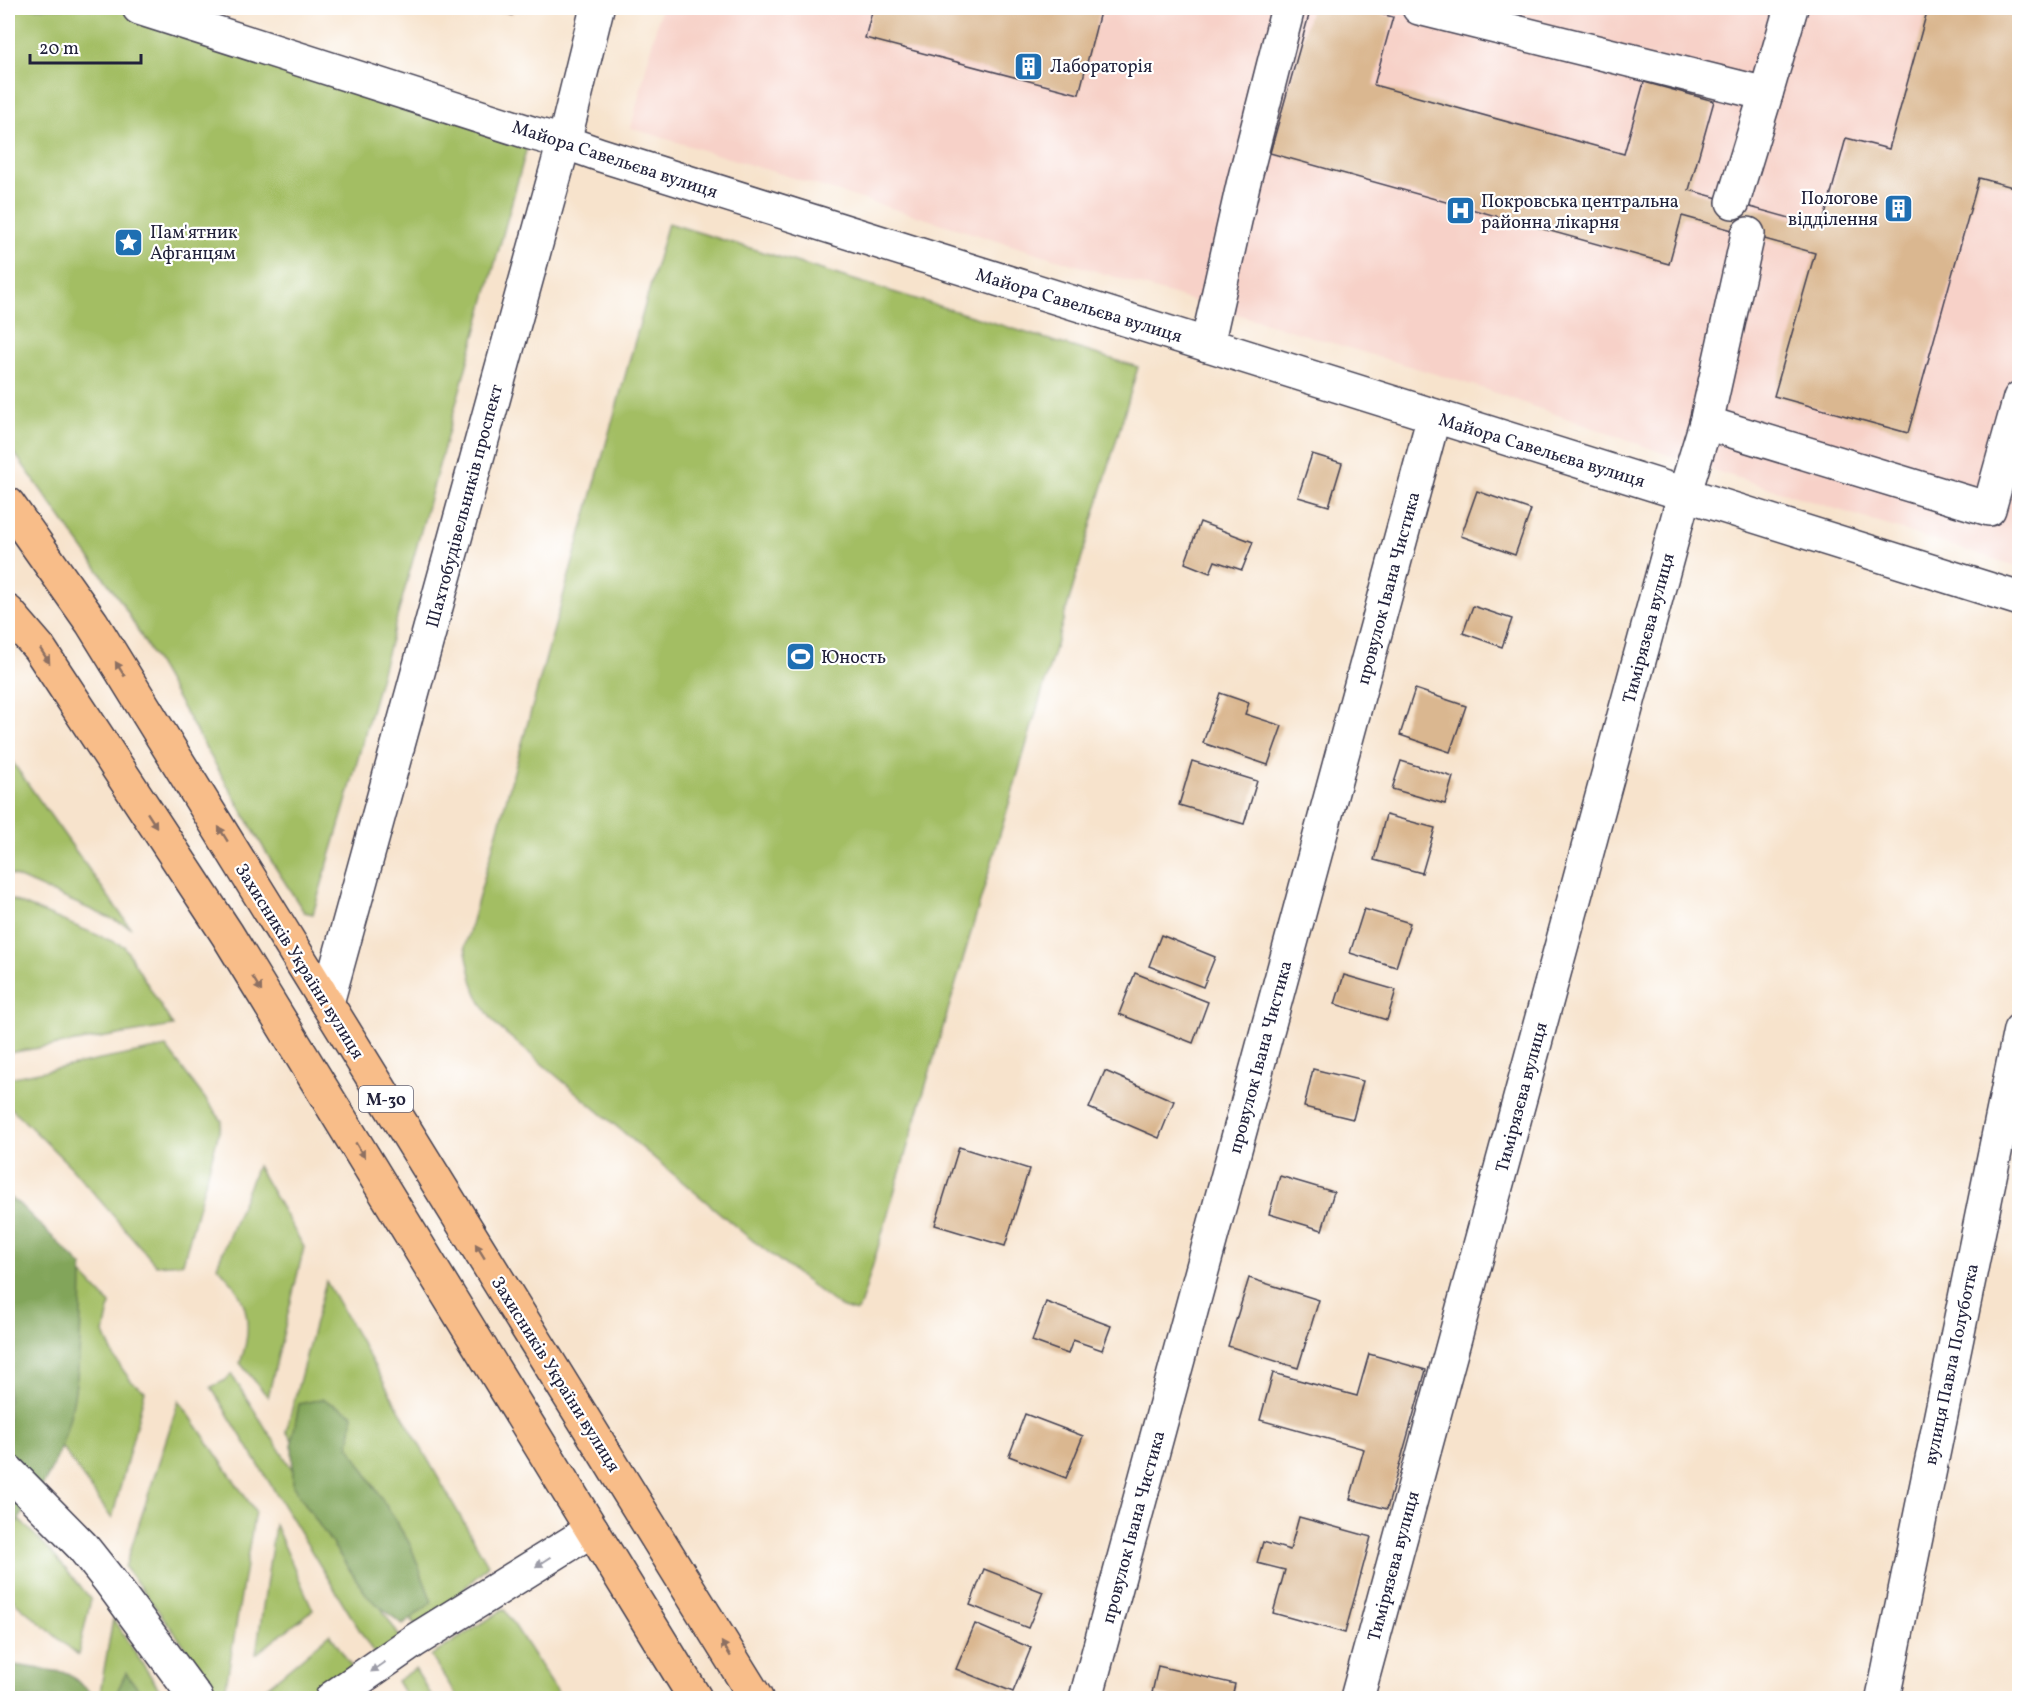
<svg xmlns="http://www.w3.org/2000/svg" width="2027" height="1706" font-family="Vollkorn,serif">
<style>
.built{fill:#f7d1c8}
.green{fill:#a3be64;stroke:#627050;stroke-width:1.5}
.forest{fill:#82a55a;stroke:#52644a;stroke-width:1.5}
.building{fill:#dab790}
.lines{fill:none;stroke-linecap:round;stroke-linejoin:round}
.minor-casing{stroke:#423f51;stroke-width:36}
.highway-casing{stroke:#423f51;stroke-width:36}
.minor{stroke:#fff;stroke-width:33}
.highway{stroke:#f8bd89;stroke-width:33}
.oneway{fill:#8d7062}
.oneway2{fill:#9c9ca7}
.labels{text-anchor:middle;stroke-width:4.5;stroke-linejoin:round;paint-order:stroke}
.shield{fill:#fff;stroke:#646476;stroke-width:1.5}
.shield-label{font-size:16px;font-weight:bold;fill:#22223b}
.poi-label{font-size:18px;fill:#22223b;stroke:#fff;text-anchor:start}
.street-label{font-size:18px;fill:#22223b;stroke:#fff}
</style>
<rect width="100%" height="100%" fill="#fff"/>
<filter id="ink" filterUnits="userSpaceOnUse"><feTurbulence type="fractalNoise" baseFrequency=".0167" numOctaves="2"/><feDisplacementMap in="SourceGraphic" scale="12" xChannelSelector="R" yChannelSelector="G"/><feConvolveMatrix kernelMatrix="1 2 1 2 8 2 1 2 1" color-interpolation-filters="sRGB"/></filter>
<filter id="wash" filterUnits="userSpaceOnUse"><feTurbulence type="fractalNoise" baseFrequency=".008" numOctaves="4" result="noise"/><feDisplacementMap in="SourceGraphic" scale="24" xChannelSelector="R" yChannelSelector="G"/><feGaussianBlur stdDeviation="1.35" result="paint"/><feColorMatrix in="noise" values="0 0 0 0 0 0 0 0 0 0 0 0 0 0 0 0 0 1.4 0 .05"/><feComposite in="paint" operator="in"/></filter>
<g filter="url(#wash)">
<rect width="100%" height="100%" fill="#f7e3cc"/>
<polygon class="built" points="661,8 2019,8 2019,567 1694,464 1482,388 1170,294 631,128"/>
<g class="green">
<polygon points="8,8 131,8 531,133 346,802 313,914 304,912 270,859 122,603 8,444"/>
<path d="M668,223L1138,367L866,1288L859,1309L856,1312L843,1308L831,1300L747,1236L497,1026C473,996 472,982 465,946Z"/>
<polygon points="8,756 130,927 8,873"/>
<polygon points="8,898 124,946 173,1026 8,1053"/>
<polygon points="166,1047 222,1121 183,1263 156,1265 71,1167 8,1105 8,1078"/>
<path d="M257,1166L304,1247L268,1397L240,1363C255,1323 247,1295 217,1266Z"/>
<polygon points="8,1196 110,1304 104,1333 115,1359 131,1381 145,1391 112,1519 8,1370"/>
<polygon points="326,1281 488,1565 420,1632 286,1431"/>
<polygon points="231,1374 403,1642 376,1657 211,1387 226,1380"/>
<polygon points="179,1400 255,1511 224,1698 125,1567"/>
<polygon points="8,1509 47,1547 91,1599 78,1655 8,1596"/>
<polygon points="275,1525 313,1610 256,1654"/>
<polygon points="504,1609 561,1698 458,1698 431,1656"/>
<polygon points="113,1619 165,1698 99,1698"/>
<polygon points="330,1634 354,1670 312,1698 254,1698"/>
<polygon points="415,1669 433,1698 407,1698 397,1681"/>
</g>
<g class="forest">
<path d="M8,1197L19,1204L82,1266C81,1335 82,1411 49,1474C38,1495 21,1515 8,1535Z"/>
<polygon points="322,1399 353,1414 349,1446 410,1544 432,1602 403,1625 368,1597 293,1486 292,1441 299,1404"/>
<polygon points="8,1664 68,1673 97,1698 8,1698"/>
<polygon points="126,1673 145,1698 114,1698"/>
</g>
<g id="blocks">
<g class="building">
<polygon points="487,8 514,8 512,15"/>
<polygon points="873,8 1101,8 1079,94 865,38"/>
<polygon points="1311,8 1357,8 1393,17 1374,85 1624,154 1644,82 1714,101 1689,190 1822,227 1846,138 1889,149 1928,8 2020,8 2020,189 1979,178 1908,433 1774,396 1815,253 1682,216 1669,264 1270,153"/>
<polygon points="1312,454 1342,463 1329,506 1298,497"/>
<polygon points="1477,491 1531,510 1515,555 1461,536"/>
<polygon points="1200,522 1253,542 1242,570 1215,561 1210,573 1185,563"/>
<polygon points="1473,606 1512,619 1502,647 1463,633"/>
<polygon points="1415,689 1466,706 1450,752 1400,735"/>
<polygon points="1220,693 1249,703 1245,714 1282,726 1268,765 1203,743"/>
<polygon points="1192,761 1257,781 1244,824 1179,805"/>
<polygon points="1401,761 1453,777 1445,804 1392,789"/>
<polygon points="1386,815 1435,828 1422,873 1374,860"/>
<polygon points="1364,909 1410,923 1396,967 1350,953"/>
<polygon points="1161,935 1215,957 1203,987 1149,966"/>
<polygon points="1135,973 1208,1002 1193,1043 1119,1014"/>
<polygon points="1344,975 1396,990 1387,1020 1335,1004"/>
<polygon points="1313,1069 1363,1081 1353,1119 1304,1107"/>
<polygon points="1105,1071 1174,1101 1159,1138 1089,1108"/>
<polygon points="959,1147 1029,1169 1005,1246 935,1225"/>
<polygon points="1280,1176 1334,1192 1322,1230 1269,1214"/>
<polygon points="1249,1278 1319,1300 1298,1368 1228,1346"/>
<polygon points="1046,1302 1111,1326 1102,1350 1073,1340 1068,1354 1032,1341"/>
<polygon points="1369,1354 1426,1370 1387,1509 1350,1499 1364,1449 1260,1420 1273,1373 1357,1396"/>
<polygon points="1025,1414 1083,1436 1066,1478 1009,1456"/>
<polygon points="1299,1517 1371,1537 1345,1633 1273,1613 1285,1570 1257,1563 1263,1542 1290,1550"/>
<polygon points="984,1569 1043,1592 1028,1628 970,1605"/>
<polygon points="975,1624 1031,1648 1013,1692 956,1669"/>
<polygon points="1158,1666 1235,1684 1232,1698 1174,1698 1152,1693"/>
</g>
</g>
</g>
<g filter="url(#ink)">
<use href="#blocks" fill-opacity="0" stroke="#423f51" stroke-width="1.5"/>
<g class="lines">
<defs>
<g id="minor">
<polyline points="139,8 531,133 564,142 601,155 2020,599"/>
<polyline points="1419,8 1766,94 1791,8"/>
<polyline points="1733,202 1766,94"/>
<polyline points="1207,345 1243,185 1288,8"/>
<polyline points="1706,423 1989,509 2020,398"/>
<polyline points="327,1003 564,142 597,8"/>
<polyline points="8,1471 82,1546 109,1580 196,1698"/>
<polyline points="332,1698 414,1641 592,1530"/>
<polyline points="1086,1698 1434,416"/>
<polyline points="1357,1698 1684,495 1706,423 1748,234"/>
<polyline points="1883,1698 2020,1030"/>
</g>
<g id="highway">
<polyline points="8,504 92,623 756,1698"/>
<polyline points="8,612 39,648 227,934 695,1698"/>
</g>
</defs>
<use href="#minor" class="minor-casing"/>
<use href="#highway" class="highway-casing"/>
<use href="#minor" class="minor"/>
<use href="#highway" class="highway"/>
</g>
<defs><path id="oneway-solid" d="M-6-.8H1V-3.2L6.5 0L1 3.2V.8H-6Z" transform="scale(1.5)"/></defs>
<g class="oneway">
<use href="#oneway-solid" transform="translate(45 656) rotate(57)"/>
<use href="#oneway-solid" transform="translate(120 669) rotate(-122)"/>
<use href="#oneway-solid" transform="translate(152 820) rotate(57)"/>
<use href="#oneway-solid" transform="translate(223 834) rotate(-122)"/>
<use href="#oneway-solid" transform="translate(257 984) rotate(58)"/>
<use href="#oneway-solid" transform="translate(360 1150) rotate(59)"/>
<use href="#oneway-solid" transform="translate(480 1251) rotate(-122)"/>
<use href="#oneway-solid" transform="translate(726 1649) rotate(-122)"/>
</g>
<g class="oneway2">
<use href="#oneway-solid" transform="translate(543 1562) rotate(147)"/>
<use href="#oneway-solid" transform="translate(378 1667) rotate(145)"/>
</g>
</g>
<defs>
<symbol id="building-square" viewBox="-11 -11 22 22"><rect x="-9" y="-9" width="18" height="18" rx="4" fill="#1f6fb2" stroke="#fff"/><path d="M-4-6H4V6H1V3H-1V6H-4ZM-2.5-4.3h1.7v1.8h-1.7ZM.8-4.3h1.7v1.8H.8ZM-2.5-1h1.7V.8h-1.7ZM.8-1h1.7V.8H.8Z" fill="#fff"/></symbol>
<symbol id="hospital-square" viewBox="-11 -11 22 22"><rect x="-9" y="-9" width="18" height="18" rx="4" fill="#1f6fb2" stroke="#fff"/><path d="M-5-5h3v3.5h4V-5h3V5h-3V1.5h-4V5h-3Z" fill="#fff"/></symbol>
<symbol id="sight-square" viewBox="-11 -11 22 22"><rect x="-9" y="-9" width="18" height="18" rx="4" fill="#1f6fb2" stroke="#fff"/><path d="M0-6L1.8-2.2L6-1.7L2.9 1.2L3.7 5.4L0 3.3L-3.7 5.4L-2.9 1.2L-6-1.7L-1.8-2.2Z" fill="#fff"/></symbol>
<symbol id="stadium-square" viewBox="-11 -11 22 22"><rect x="-9" y="-9" width="18" height="18" rx="4" fill="#1f6fb2" stroke="#fff"/><path d="M0-5a6.5 5 0 1 0 0 10a6.5 5 0 1 0 0-10ZM-3.5-1.8h7v3.6h-7Z" fill="#fff"/></symbol>
</defs>
<g fill-rule="evenodd">
<use href="#building-square" x="1012" y="50" width="33" height="33"/>
<use href="#building-square" x="1882" y="192" width="33" height="33"/>
<use href="#hospital-square" x="1444" y="194" width="33" height="33"/>
<use href="#sight-square" x="112" y="226" width="33" height="33"/>
<use href="#stadium-square" x="784" y="640" width="33" height="33"/>
</g>
<g class="labels">
<rect class="shield" x="359" y="1086" width="54" height="26" rx="4.5"/>
<g class="shield-label">
<text x="386" y="1105">М-30</text>
</g>
<g class="poi-label">
<text x="1050" y="72">Лабораторія</text>
<text x="1878" y="204" text-anchor="end">Пологове<tspan x="1878" dy="21">відділення</tspan></text>
<text x="1481" y="207">Покровська центральна<tspan x="1481" dy="21">районна лікарня</tspan></text>
<text x="150" y="238">Пам'ятник<tspan x="150" dy="21">Афганцям</tspan></text>
<text x="821" y="663">Юность</text>
</g>
<g class="street-label">
<text transform="translate(615 159) rotate(18)" y="6">Майора Савельєва вулиця</text>
<text transform="translate(1079 305) rotate(17)" y="6">Майора Савельєва вулиця</text>
<text transform="translate(1542 450) rotate(17)" y="6">Майора Савельєва вулиця</text>
<text transform="translate(464 506) rotate(-75)" y="6">Шахтобудівельників проспект</text>
<text transform="translate(1388 588) rotate(-75)" y="6">провулок Івана Чистика</text>
<text transform="translate(1648 628) rotate(-75)" y="6">Тимірязєва вулиця</text>
<text transform="translate(300 961) rotate(58)" y="6">Захисників України вулиця</text>
<text transform="translate(1260 1057) rotate(-75)" y="6">провулок Івана Чистика</text>
<text transform="translate(1521 1097) rotate(-75)" y="6">Тимірязєва вулиця</text>
<text transform="translate(1951 1364) rotate(-78)" y="6">вулиця Павла Полуботка</text>
<text transform="translate(556 1374) rotate(58)" y="6">Захисників України вулиця</text>
<text transform="translate(1133 1527) rotate(-75)" y="6">провулок Івана Чистика</text>
<text transform="translate(1393 1566) rotate(-75)" y="6">Тимірязєва вулиця</text>
</g>
</g>
<rect width="2027" height="1706" fill="none" stroke="#fff" stroke-width="30"/>
<path d="M30 54v9h111v-9" fill="none" stroke="#22223b" stroke-width="3"/>
<text x="39" y="54" font-size="18" fill="#22223b" stroke="#ffffff" stroke-width="4.5" paint-order="stroke">20 m</text>
</svg>
